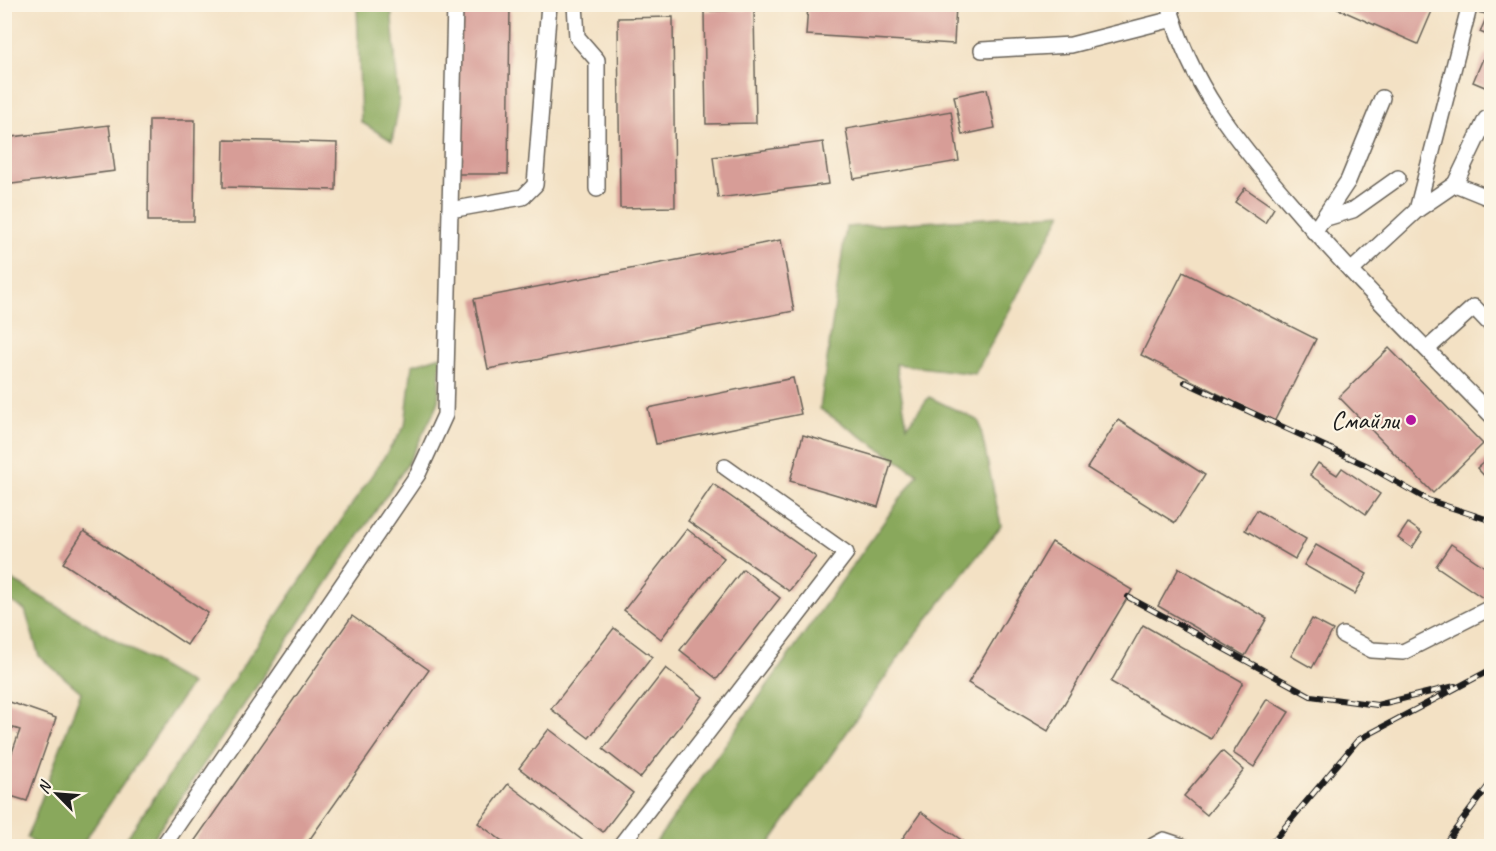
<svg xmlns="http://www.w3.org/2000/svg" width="1496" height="851" font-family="Caveat,sans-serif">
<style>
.forest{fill:#89a85c;stroke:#52623c;stroke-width:1.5}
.building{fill:#d79d97}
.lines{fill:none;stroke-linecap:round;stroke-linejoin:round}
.minor-casing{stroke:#676157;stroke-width:18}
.minor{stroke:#fff;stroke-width:15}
.rail-casing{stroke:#1c1c1c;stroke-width:6}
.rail{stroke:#fcf5e5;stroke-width:4;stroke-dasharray:11;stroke-linecap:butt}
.poi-dot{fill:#b5179e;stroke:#fcf5e5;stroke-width:2}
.labels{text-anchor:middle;stroke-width:4.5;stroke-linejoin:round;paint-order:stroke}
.poi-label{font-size:26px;fill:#1c1c1c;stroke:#fcf5e5;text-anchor:end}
</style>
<rect width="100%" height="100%" fill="#fcf5e5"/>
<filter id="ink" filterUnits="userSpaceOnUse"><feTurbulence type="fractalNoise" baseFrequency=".0167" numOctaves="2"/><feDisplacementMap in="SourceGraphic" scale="12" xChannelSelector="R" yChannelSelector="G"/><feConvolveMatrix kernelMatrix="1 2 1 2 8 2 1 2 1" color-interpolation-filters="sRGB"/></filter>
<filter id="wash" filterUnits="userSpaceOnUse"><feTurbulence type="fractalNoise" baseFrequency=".008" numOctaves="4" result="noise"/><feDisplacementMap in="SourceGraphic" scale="24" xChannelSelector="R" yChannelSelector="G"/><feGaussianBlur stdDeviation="1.35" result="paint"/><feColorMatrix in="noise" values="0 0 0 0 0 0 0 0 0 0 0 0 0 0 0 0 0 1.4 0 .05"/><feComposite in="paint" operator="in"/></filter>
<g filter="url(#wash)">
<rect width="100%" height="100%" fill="#f3e1c4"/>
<g class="forest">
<polygon points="357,5 391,5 399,105 392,141 361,122"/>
<polygon points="1062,213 975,374 896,364 907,426 929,397 979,421 1001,526 911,640 768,846 653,846 918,474 820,409 846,227"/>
<polygon points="441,356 438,404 407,465 148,846 124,846 126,839 405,426 412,365"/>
<polygon points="5,576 191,684 81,846 39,846 27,838 81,692 39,656 25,610 5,598"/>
</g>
<g id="blocks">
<g class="building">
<polygon points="459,4 510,4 508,174 457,174"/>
<polygon points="808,4 956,4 954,44 806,35"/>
<polygon points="1327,4 1435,4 1418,44"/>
<polygon points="754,10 756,123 706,124 704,11"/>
<polygon points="1487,16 1492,18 1492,37 1480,32"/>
<polygon points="673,17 675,207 620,208 618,18"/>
<polygon points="1485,54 1492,57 1492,90 1473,82"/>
<polygon points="987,89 995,128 962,135 954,96"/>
<polygon points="951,111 959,161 854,179 846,129"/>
<polygon points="149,120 195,120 194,221 148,221"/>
<polygon points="109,125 115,171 4,185 4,138"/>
<polygon points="224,140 337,143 336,190 223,187"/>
<polygon points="823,142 829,184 718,198 713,157"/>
<polygon points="1245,188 1274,208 1265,223 1235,202"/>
<polygon points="781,240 794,311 488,369 474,299"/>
<polygon points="1183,272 1316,339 1274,422 1141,355"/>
<polygon points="1389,348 1483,444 1433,493 1339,397"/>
<polygon points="793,378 801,414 656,444 648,408"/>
<polygon points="1118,420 1205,475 1175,523 1087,468"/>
<polygon points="803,435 892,461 878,507 790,481"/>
<polygon points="1492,455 1492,484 1477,468"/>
<polygon points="1318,463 1337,475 1342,468 1380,494 1366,514 1310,475"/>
<polygon points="713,484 816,557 789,591 688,521"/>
<polygon points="1257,510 1306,539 1295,559 1245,530"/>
<polygon points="1408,523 1422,533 1412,548 1398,538"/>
<polygon points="687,529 724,558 661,639 624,610"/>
<polygon points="84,531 208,613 187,645 63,563"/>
<polygon points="1052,542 1132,590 1048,731 968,683"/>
<polygon points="1451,544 1492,572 1492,591 1486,600 1436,566"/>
<polygon points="1316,545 1367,574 1355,594 1304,565"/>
<polygon points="1179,568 1267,618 1245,656 1158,606"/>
<polygon points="743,569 780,598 717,679 680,650"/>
<polygon points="352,616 429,670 305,846 191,846"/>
<polygon points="1312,619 1333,630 1312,668 1291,656"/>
<polygon points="1143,625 1243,682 1211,739 1111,682"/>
<polygon points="614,628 652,657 589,738 551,709"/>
<polygon points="666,668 703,697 640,778 603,749"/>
<polygon points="1267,699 1289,712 1254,767 1233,753"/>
<polygon points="4,700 56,718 27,801 4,794 4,775 20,730 4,725"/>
<polygon points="549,729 633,793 603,832 519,768"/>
<polygon points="1222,751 1244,770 1207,815 1184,796"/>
<polygon points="508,784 590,846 509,846 478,823"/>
<polygon points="921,812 970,846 906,846 900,842"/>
</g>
</g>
</g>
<g filter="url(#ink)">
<use href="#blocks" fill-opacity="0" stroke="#676157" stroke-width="1.5"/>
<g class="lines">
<defs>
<g id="minor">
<polyline points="575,4 577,37 597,60 597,189"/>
<path d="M1169,4C1189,84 1239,144 1291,204C1354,278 1424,346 1492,416"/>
<polyline points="1479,4 1492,7"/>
<polyline points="982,50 1071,45 1173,19"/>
<polyline points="1455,184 1486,119 1492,121"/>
<polyline points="450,210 523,197 535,185 549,4"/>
<polyline points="1417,210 1470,4"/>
<polyline points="1323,219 1353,210 1398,178"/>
<polyline points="1314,232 1348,181 1382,98"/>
<polyline points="1351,271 1417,210 1455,184 1492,199"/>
<polyline points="1427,349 1474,307 1492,326"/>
<polyline points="1343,635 1372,650 1403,652 1492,607"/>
<polyline points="163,846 418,474 445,415 455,4"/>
<polyline points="620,846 846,553 725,467"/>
<polyline points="1153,846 1164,840 1182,846"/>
</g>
</defs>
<use href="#minor" class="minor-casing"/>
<use href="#minor" class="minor"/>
<defs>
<g id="rail">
<polyline points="1185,382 1368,466 1428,500 1492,521"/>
<polyline points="1128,597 1311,696 1377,705 1455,686"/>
<polyline points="1269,846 1358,740 1492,669"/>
<polyline points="1443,846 1492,781"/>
</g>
</defs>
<use href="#rail" class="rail-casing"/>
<use href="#rail" class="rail"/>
</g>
</g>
<circle class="poi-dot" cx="1411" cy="420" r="6"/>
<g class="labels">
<g class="poi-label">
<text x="1399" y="429">Смайли</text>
</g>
</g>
<rect width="1496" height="851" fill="none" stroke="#fcf5e5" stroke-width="24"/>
<g transform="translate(57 794) rotate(295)" stroke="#fcf5e5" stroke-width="4.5" paint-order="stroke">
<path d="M0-4.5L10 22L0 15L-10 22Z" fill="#1c1c1c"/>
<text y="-9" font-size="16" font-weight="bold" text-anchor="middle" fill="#1c1c1c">N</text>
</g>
</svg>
